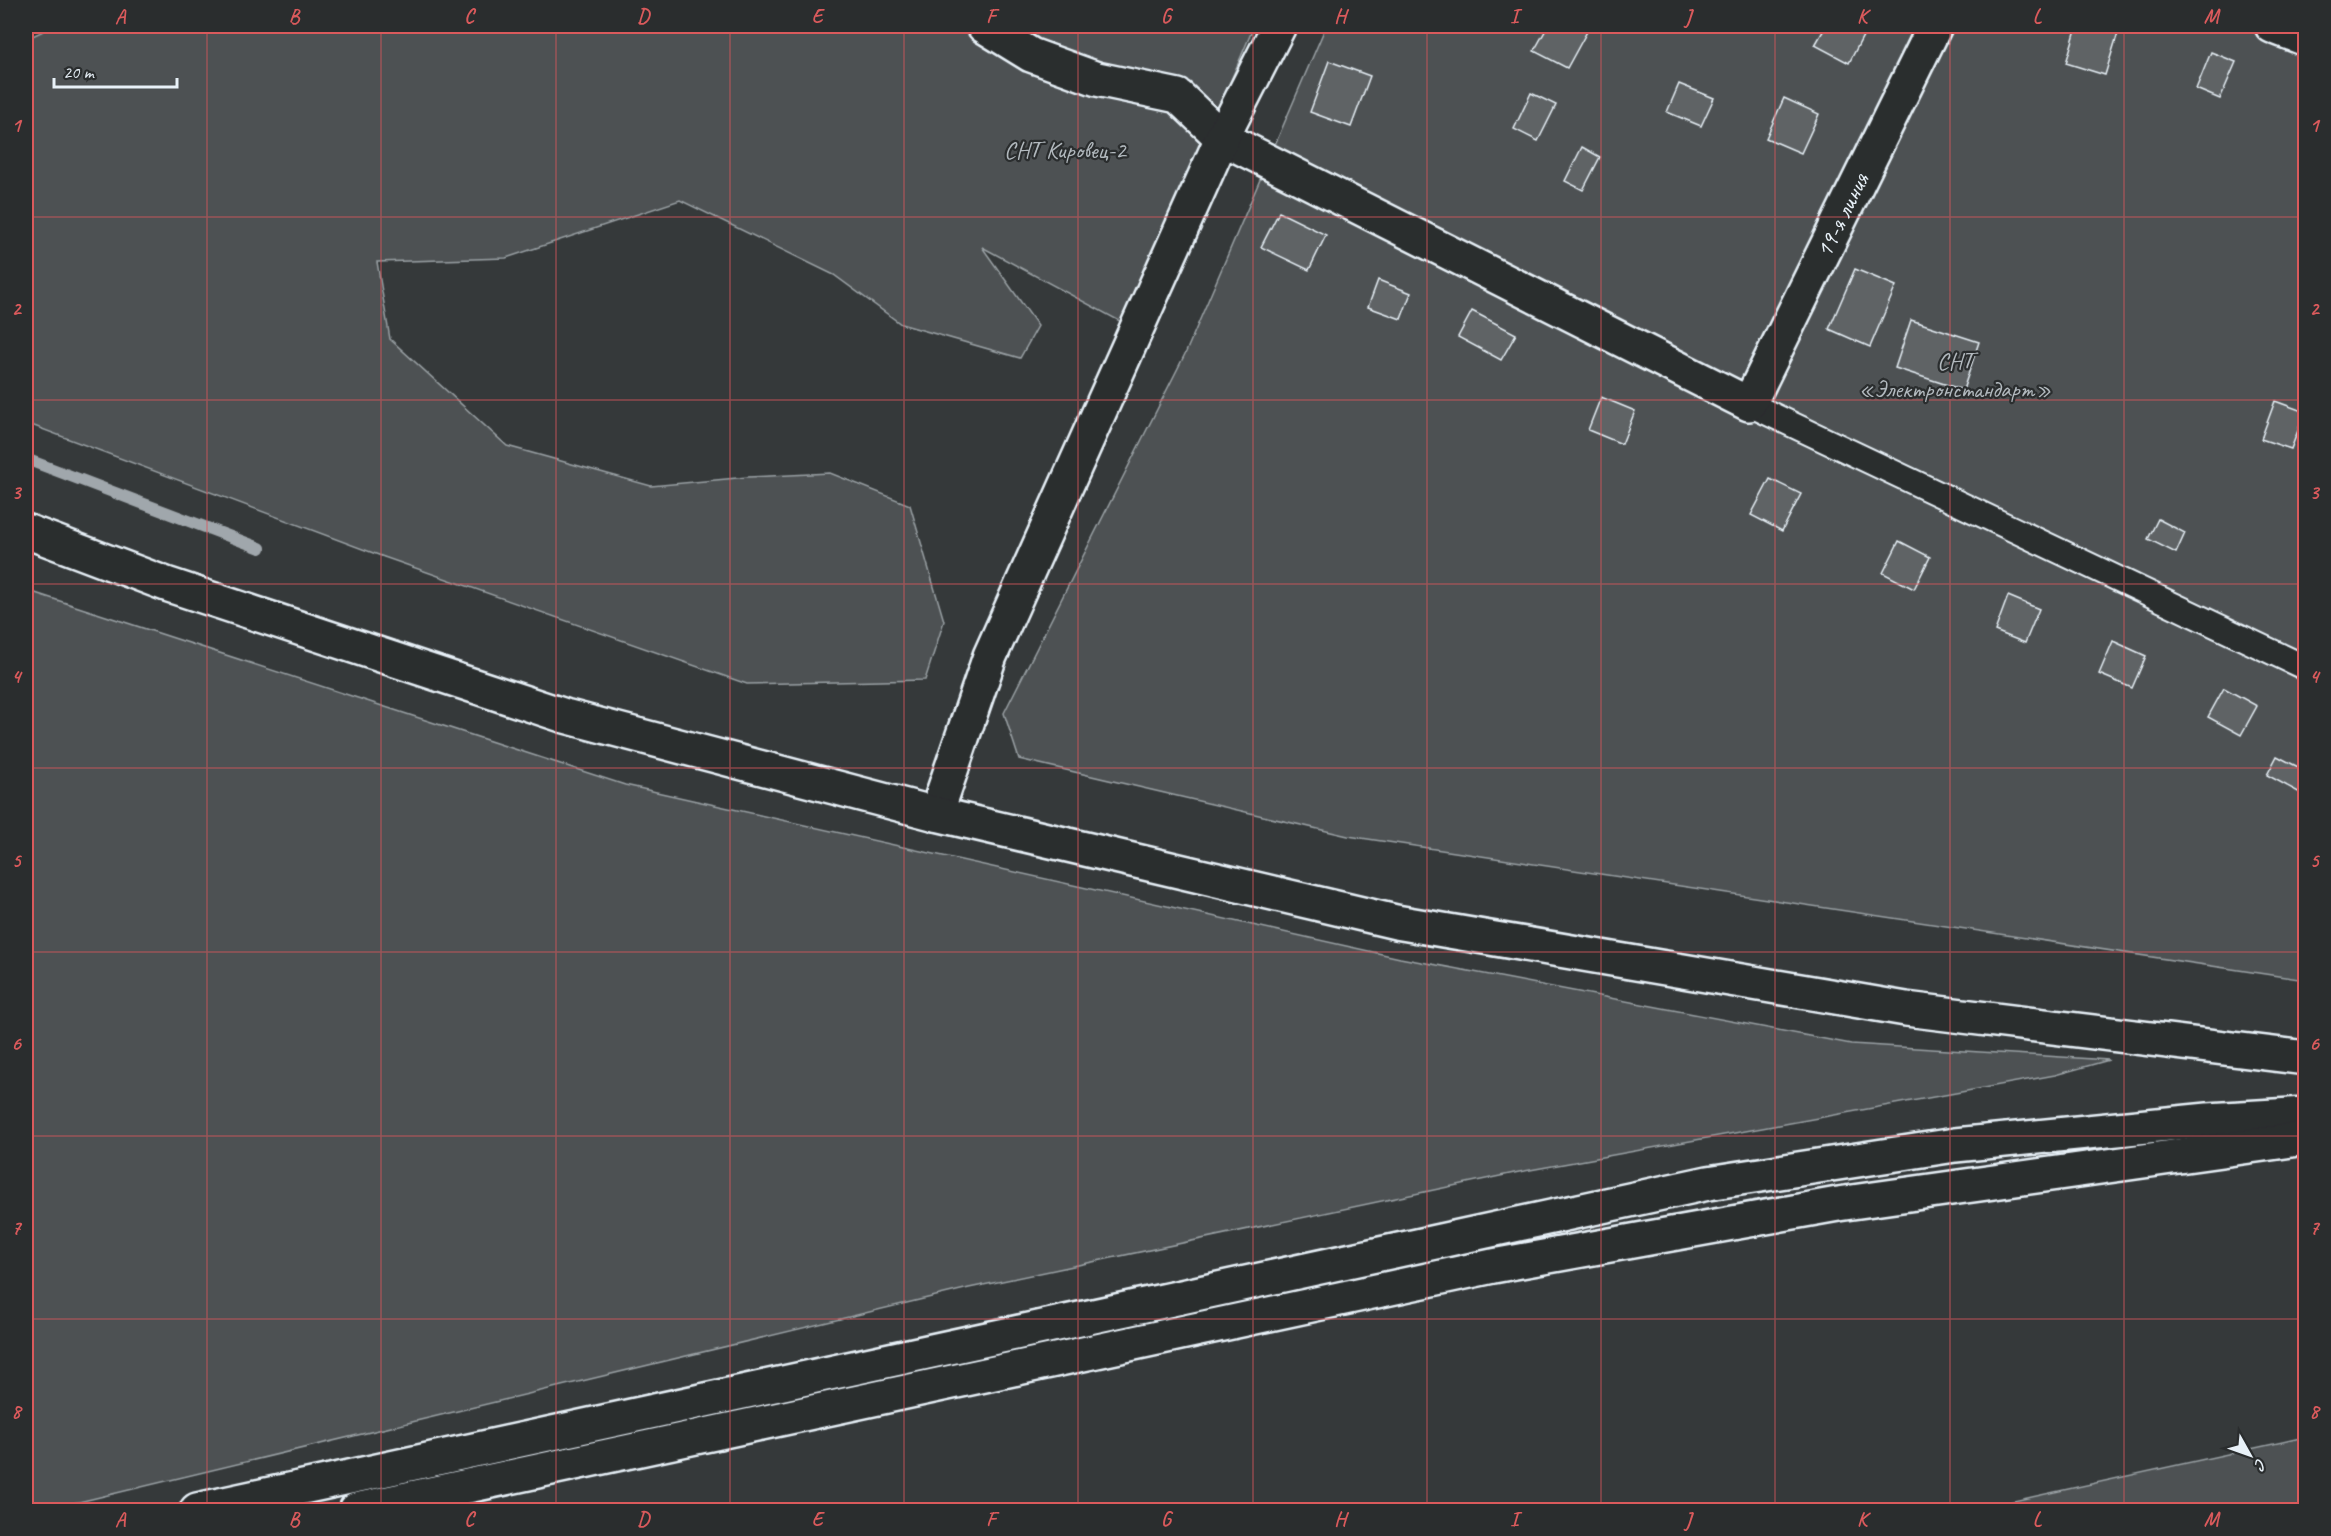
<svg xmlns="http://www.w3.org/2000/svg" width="2331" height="1536" font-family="Caveat,sans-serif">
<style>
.green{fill:#4d5152;stroke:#9aa1a5;stroke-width:1.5}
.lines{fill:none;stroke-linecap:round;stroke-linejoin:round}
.stream{stroke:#a0a7ac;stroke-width:12}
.building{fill:#5f6365;stroke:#e8f1f8;stroke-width:1.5}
.service-casing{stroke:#e8f1f8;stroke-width:28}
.minor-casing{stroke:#e8f1f8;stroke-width:38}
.secondary-casing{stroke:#e8f1f8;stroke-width:38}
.service{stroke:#2a2d2e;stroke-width:24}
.minor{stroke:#2a2d2e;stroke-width:33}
.secondary{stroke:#2a2d2e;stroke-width:33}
.grid{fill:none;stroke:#da5a5c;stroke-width:1.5;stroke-opacity:0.55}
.labels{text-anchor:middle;stroke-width:4.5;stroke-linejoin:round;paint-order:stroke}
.park-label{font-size:24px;fill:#b2b9be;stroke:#2a2d2e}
.street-label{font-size:24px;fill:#e8f1f8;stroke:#2a2d2e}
.neatline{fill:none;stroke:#da5a5c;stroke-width:2}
.grid-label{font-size:20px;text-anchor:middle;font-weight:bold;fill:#da5a5c}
</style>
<rect width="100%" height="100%" fill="#35393a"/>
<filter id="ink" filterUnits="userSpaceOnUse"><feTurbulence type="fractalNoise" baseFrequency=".0167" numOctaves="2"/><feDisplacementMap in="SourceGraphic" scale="12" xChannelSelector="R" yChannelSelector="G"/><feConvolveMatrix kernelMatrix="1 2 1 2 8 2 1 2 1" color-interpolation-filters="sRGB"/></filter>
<g filter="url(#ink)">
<g class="green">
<polygon points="54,26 1254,26 1127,325 982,247 1038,326 1020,358 901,324 834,275 680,200 506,258 377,262 390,339 507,446 651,486 748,477 830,473 910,505 944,621 925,680 747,684 384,557 26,423 26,39"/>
<polygon points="1326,26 2305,26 2305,980 1348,836 1019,759 1004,713 1186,352"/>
<polygon points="26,590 625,785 1400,958 1851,1044 2109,1060 2055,1075 1519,1172 969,1288 79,1502 26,1510"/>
<polygon points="2305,1437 2305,1510 1973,1510"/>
</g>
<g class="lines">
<polyline class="stream" points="26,459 260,548"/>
</g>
<g class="building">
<polygon points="1548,26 1590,26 1567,68 1534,51"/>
<polygon points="1826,26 1853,26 1865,32 1849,63 1815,45"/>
<polygon points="2077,26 2120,26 2105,75 2066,63"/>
<polygon points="2211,52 2236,62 2220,99 2196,89"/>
<polygon points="1329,61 1370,76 1351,127 1310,112"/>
<polygon points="1679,84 1714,98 1701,126 1667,112"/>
<polygon points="1531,93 1556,105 1538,141 1514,129"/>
<polygon points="1784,98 1819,114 1801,153 1766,138"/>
<polygon points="1582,147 1600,157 1583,190 1565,181"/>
<polygon points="1279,212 1326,235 1309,270 1261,247"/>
<polygon points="1855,269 1896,286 1870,347 1829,329"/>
<polygon points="1378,280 1411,293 1401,319 1368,307"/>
<polygon points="1472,311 1516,334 1501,360 1458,337"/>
<polygon points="1911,320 1979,342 1963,390 1895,368"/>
<polygon points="1601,397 1635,411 1622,444 1588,430"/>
<polygon points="2275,401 2305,412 2291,449 2261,439"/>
<polygon points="1770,479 1801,494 1782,531 1751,515"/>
<polygon points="2158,519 2185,533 2176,553 2148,539"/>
<polygon points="1899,541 1930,557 1914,589 1883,573"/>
<polygon points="2008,596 2039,609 2025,643 1995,631"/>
<polygon points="2113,641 2146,656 2132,688 2099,674"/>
<polygon points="2224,688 2257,706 2241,735 2208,717"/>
<polygon points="2277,756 2306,771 2304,795 2267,775"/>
</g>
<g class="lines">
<defs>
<polyline id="service" points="1749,404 2306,668"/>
<g id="minor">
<path id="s1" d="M984,26L1031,55L1097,79L1178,96L1222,138L1749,404L1935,26"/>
<polyline points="2272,26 2306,39"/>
<polyline points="936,814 990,656 1222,138 1279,26"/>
</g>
<g id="secondary">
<polyline points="26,531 166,584 565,716 936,814 1396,922 1906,1009 2306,1058"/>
<polyline points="197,1510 1708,1183 1955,1145 2208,1120 2306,1114"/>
<polyline points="356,1510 1493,1266 1838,1204 2306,1138"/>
</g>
</defs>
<use href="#service" class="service-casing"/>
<use href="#minor" class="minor-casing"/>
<use href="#secondary" class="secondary-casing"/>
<use href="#service" class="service"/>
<use href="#minor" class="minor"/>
<use href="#secondary" class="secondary"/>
</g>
</g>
<path class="grid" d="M207,26V1510M381,26V1510M556,26V1510M730,26V1510M904,26V1510M1078,26V1510M1253,26V1510M1427,26V1510M1601,26V1510M1775,26V1510M1950,26V1510M2124,26V1510M26,217H2306M26,400H2306M26,584H2306M26,768H2306M26,952H2306M26,1136H2306M26,1319H2306"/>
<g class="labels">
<g class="park-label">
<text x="1065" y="158">СНТ Кировец-2</text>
<text x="1955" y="369">СНТ<tspan x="1955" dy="28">«Электронстандарт»</tspan></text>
</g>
<g class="street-label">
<text dy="8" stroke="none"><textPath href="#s1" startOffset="1070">19-я линия</textPath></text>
</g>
</g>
<rect width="2331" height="1536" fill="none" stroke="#2a2d2e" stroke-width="66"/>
<g transform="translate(2250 1455) rotate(130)" stroke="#2a2d2e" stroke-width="4.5" paint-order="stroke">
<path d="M0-4.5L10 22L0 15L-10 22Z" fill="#e8f1f8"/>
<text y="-9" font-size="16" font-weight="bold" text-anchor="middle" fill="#e8f1f8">С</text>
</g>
<path d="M54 78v9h123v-9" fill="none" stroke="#e8f1f8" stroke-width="3"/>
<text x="63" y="78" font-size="18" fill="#e8f1f8" stroke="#2a2d2e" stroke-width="4.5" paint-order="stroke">20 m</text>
<rect x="33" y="33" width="2265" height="1470" class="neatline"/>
<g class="grid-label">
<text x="120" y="23">A</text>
<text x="294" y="23">B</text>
<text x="469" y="23">C</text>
<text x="643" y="23">D</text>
<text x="817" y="23">E</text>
<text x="991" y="23">F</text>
<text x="1166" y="23">G</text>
<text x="1340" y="23">H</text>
<text x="1514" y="23">I</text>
<text x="1688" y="23">J</text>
<text x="1862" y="23">K</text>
<text x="2037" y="23">L</text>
<text x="2211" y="23">M</text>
<text x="16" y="132">1</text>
<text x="2314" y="132">1</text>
<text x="16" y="315">2</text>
<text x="2314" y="315">2</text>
<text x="16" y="499">3</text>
<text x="2314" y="499">3</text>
<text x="16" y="683">4</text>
<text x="2314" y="683">4</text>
<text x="16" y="867">5</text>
<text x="2314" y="867">5</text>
<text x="16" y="1050">6</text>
<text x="2314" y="1050">6</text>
<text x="16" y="1234">7</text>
<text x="2314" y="1234">7</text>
<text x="16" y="1418">8</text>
<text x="2314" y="1418">8</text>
<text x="120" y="1526">A</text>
<text x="294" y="1526">B</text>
<text x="469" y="1526">C</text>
<text x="643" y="1526">D</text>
<text x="817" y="1526">E</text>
<text x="991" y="1526">F</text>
<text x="1166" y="1526">G</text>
<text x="1340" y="1526">H</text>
<text x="1514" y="1526">I</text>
<text x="1688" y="1526">J</text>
<text x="1862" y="1526">K</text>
<text x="2037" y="1526">L</text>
<text x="2211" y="1526">M</text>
</g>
</svg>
